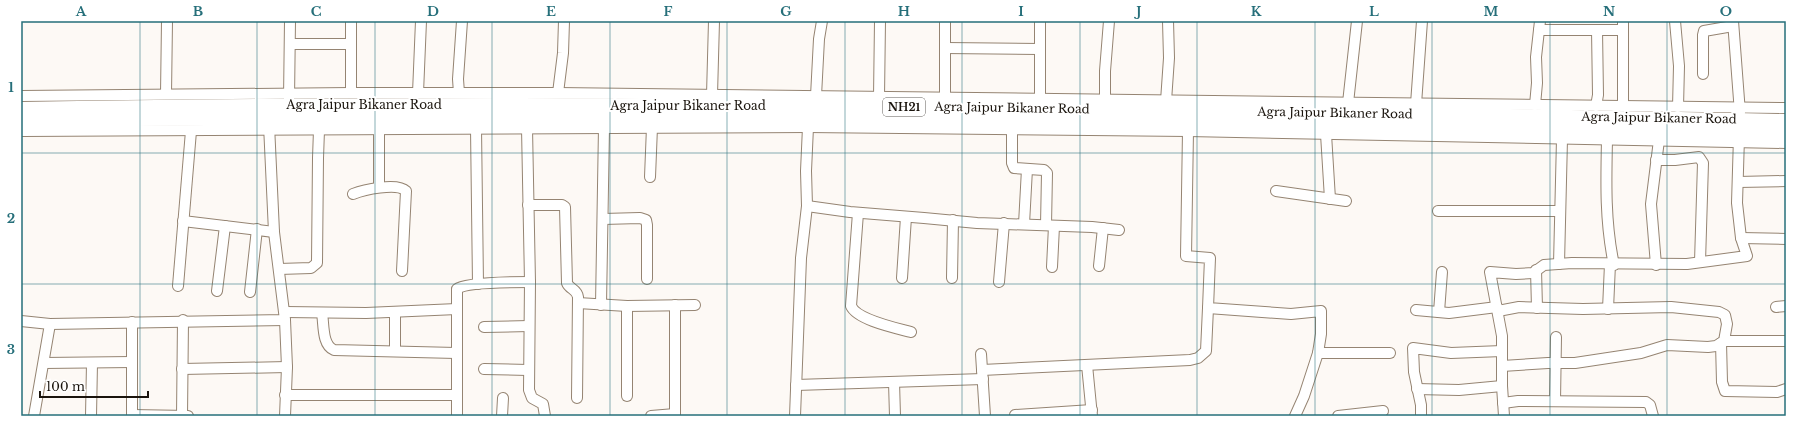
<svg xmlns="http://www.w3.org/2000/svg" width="1807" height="437" font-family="'Libre Baskerville',serif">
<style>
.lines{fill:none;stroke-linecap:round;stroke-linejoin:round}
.minor-casing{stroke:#958472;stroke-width:12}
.highway-casing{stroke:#958472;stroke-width:16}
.minor{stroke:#fff;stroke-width:10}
.highway{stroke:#fff;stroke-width:14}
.grid{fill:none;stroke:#266f7a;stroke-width:1;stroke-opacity:0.55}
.labels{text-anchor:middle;stroke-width:4;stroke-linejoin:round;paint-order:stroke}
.shield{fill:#fff;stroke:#5f5a56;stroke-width:1}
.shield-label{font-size:11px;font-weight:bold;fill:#1a140d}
.street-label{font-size:12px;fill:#1a140d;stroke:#fff}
.neatline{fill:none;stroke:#266f7a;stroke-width:1.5}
.grid-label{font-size:13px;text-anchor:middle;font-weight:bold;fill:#266f7a}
</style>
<rect width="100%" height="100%" fill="#fdf9f5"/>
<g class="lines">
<defs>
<g id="minor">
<polyline points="351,21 351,93"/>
<polyline points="1040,21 1040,99"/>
<polyline points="1623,21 1623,106"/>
<polyline points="1675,21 1679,66 1678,107"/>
<polyline points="1733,21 1740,113"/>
<polyline points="1539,30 1623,30"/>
<polyline points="290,44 351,44"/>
<polyline points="945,48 1039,49"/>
<polyline points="1703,74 1703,35 1704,31 1733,26"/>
<polyline points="418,93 421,21"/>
<polyline points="459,93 458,79 462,21"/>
<polyline points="558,93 563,53 564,21"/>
<polyline points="166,94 167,21"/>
<polyline points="712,95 714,21"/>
<polyline points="21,96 351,93 558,93 1786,108"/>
<polyline points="816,96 819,39 822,21"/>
<polyline points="879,97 880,21"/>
<polyline points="945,98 945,21"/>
<polyline points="289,99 290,21"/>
<polyline points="1105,100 1105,71 1109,21"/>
<polyline points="1166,101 1169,58 1168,21"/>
<polyline points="1348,103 1357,21"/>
<polyline points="1416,104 1422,21"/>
<polyline points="1535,105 1537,83 1536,57 1540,21"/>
<polyline points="1596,106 1598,95 1597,30"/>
<polyline points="476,128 478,284"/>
<polyline points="527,128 530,282 529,390 532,398 543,404 545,416"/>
<polyline points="1012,129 1012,163 1014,168 1044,170 1047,173 1046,225"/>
<polyline points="21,131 808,127 1188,131 1786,143"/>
<polyline points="1188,131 1186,256 1210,258 1208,308 1291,314 1321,311 1321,334 1318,353 1304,396 1295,416"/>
<polyline points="1326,134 1330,199"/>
<path d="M1607,140C1606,182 1605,223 1614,265"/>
<polyline points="1656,160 1675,160 1699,157 1703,163 1700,262"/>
<polyline points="650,177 652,127"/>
<polyline points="1738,182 1786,181"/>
<polyline points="379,187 379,129"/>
<polyline points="1276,191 1346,201"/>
<path d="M353,194C363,190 397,182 406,191L402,271"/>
<path d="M528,205H562L565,207L567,283C569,289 577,289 578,297L577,398"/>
<polyline points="807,206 850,212 924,218 977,223 1092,227 1119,230"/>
<polyline points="1438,211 1560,211"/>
<path d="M858,213L851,306C857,320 896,328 911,332"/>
<polyline points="603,219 640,218 646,220 647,225 647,279"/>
<polyline points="183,221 274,232"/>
<polyline points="1024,224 1027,169"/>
<polyline points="1741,238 1786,239"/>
<polyline points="1559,264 1562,139"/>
<polyline points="1656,265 1651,204 1659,140"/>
<polyline points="1099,266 1103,228"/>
<polyline points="1052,267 1054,226"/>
<polyline points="279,269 311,268 317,263 318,158 319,130"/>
<polyline points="1536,270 1537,308"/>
<polyline points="902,278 906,217"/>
<polyline points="952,278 953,220"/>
<polyline points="999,282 1004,223"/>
<polyline points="178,286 191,131"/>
<polyline points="217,291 225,226"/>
<polyline points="250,292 257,229"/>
<polyline points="578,303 627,306 695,305"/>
<polyline points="601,305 604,127"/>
<polyline points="627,306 627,396"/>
<polyline points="1776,307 1786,306"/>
<polyline points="1608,309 1610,264"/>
<polyline points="1416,310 1449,313 1497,307"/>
<polyline points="1498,311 1519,307 1583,309 1671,307 1719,312 1725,315 1727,324 1724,341 1716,346 1708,347 1667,345 1641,353 1575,363 1548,363 1502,366"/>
<polyline points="285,312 366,313 457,309"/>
<polyline points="395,312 395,351"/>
<polyline points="1439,312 1442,272"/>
<path d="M322,313C324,325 322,345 334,350L456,353"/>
<polyline points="21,321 50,324 285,320 274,232 269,125"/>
<polyline points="484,327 529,326"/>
<polyline points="1724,341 1786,341"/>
<polyline points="1721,343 1722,382 1725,391 1777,392 1786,389"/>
<polyline points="1318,353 1390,353"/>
<polyline points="981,354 985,416"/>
<polyline points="44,363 132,362"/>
<polyline points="1087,365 1092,416"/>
<polyline points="182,369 287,367"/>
<polyline points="484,369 528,370"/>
<polyline points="982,370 1190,360 1198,358 1206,351 1208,308"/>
<polyline points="894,382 895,416"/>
<polyline points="796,385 983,379"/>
<polyline points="1417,389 1459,390 1502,386"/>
<polyline points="285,395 457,395"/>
<polyline points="1555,401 1556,337"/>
<polyline points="1503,403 1518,401 1646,402 1650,405 1653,416"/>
<polyline points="132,415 188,416"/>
<polyline points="1015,415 1092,410"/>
<polyline points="34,416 50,324"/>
<polyline points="91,416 92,363"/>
<polyline points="132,416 132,322"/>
<polyline points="182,416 183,320"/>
<polyline points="285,416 287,367 285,320"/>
<path d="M457,416V289C465,282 516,282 530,282"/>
<polyline points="502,416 503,398"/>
<polyline points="651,416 675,414"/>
<polyline points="675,416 675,305"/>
<polyline points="795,416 801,258 807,206 806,171 808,127"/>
<polyline points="1338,416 1383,411"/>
<polyline points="1421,416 1421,405 1414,372 1413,348 1451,353 1502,351"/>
<polyline points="1504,416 1502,386 1502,336 1490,272 1516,274 1533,273 1544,265 1572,263 1687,264 1747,256 1741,238 1737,203 1739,137"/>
</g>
<g id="highway">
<path d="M21,109C609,99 1198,110 1786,121"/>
<polyline points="21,120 270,118 809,118 1786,132"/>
</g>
</defs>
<use href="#minor" class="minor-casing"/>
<use href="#highway" class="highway-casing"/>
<use href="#minor" class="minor"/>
<use href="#highway" class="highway"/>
</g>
<path class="grid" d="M140,21V416M257,21V416M375,21V416M492,21V416M610,21V416M727,21V416M845,21V416M962,21V416M1080,21V416M1197,21V416M1315,21V416M1432,21V416M1550,21V416M1667,21V416M21,153H1786M21,284H1786"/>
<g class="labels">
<rect class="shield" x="883" y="98" width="42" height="18" rx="3"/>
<g class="shield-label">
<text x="904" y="111">NH21</text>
</g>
<g class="street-label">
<text x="364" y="109">Agra Jaipur Bikaner Road</text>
<text x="688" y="110">Agra Jaipur Bikaner Road</text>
<text transform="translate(1012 108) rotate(1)" y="4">Agra Jaipur Bikaner Road</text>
<text transform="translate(1335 113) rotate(1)" y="4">Agra Jaipur Bikaner Road</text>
<text transform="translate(1659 118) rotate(1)" y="4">Agra Jaipur Bikaner Road</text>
</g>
</g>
<rect width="1807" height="437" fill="none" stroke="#ffffff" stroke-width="44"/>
<path d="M40 391v6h108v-6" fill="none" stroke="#1a140d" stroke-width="2"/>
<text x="46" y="391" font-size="12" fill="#1a140d" stroke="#ffffff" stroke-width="3" paint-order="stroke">100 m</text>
<rect x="22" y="22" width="1763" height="393" class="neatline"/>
<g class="grid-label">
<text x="81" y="16">A</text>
<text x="198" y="16">B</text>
<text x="316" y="16">C</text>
<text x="433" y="16">D</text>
<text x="551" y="16">E</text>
<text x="668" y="16">F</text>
<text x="786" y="16">G</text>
<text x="904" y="16">H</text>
<text x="1021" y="16">I</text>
<text x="1139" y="16">J</text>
<text x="1256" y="16">K</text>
<text x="1374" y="16">L</text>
<text x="1491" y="16">M</text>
<text x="1609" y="16">N</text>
<text x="1726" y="16">O</text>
<text x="11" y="92">1</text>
<text x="11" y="223">2</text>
<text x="11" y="354">3</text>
</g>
</svg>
